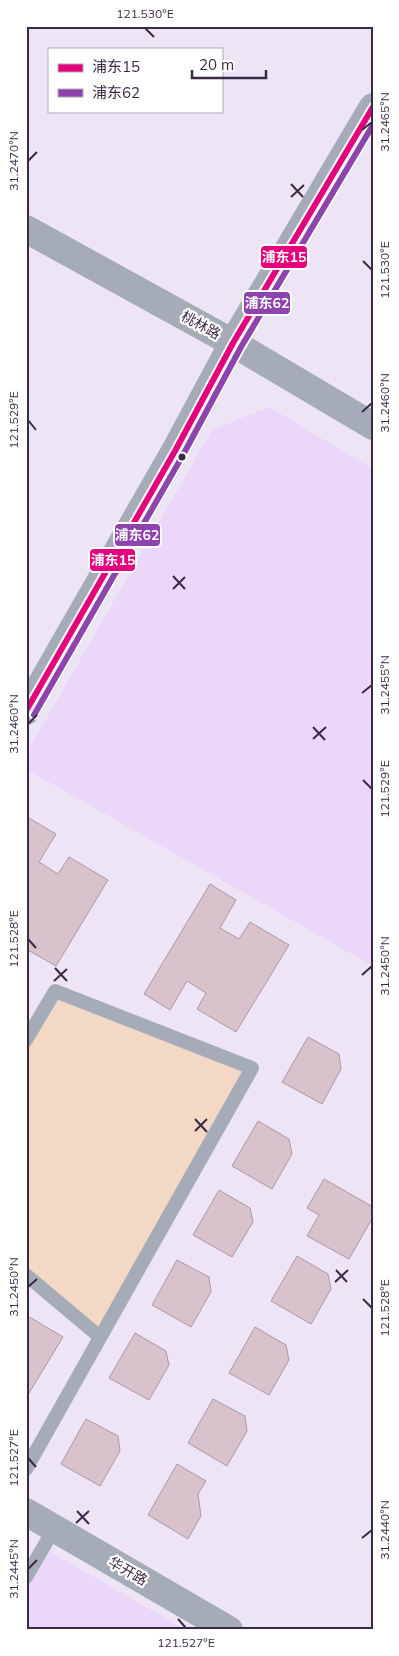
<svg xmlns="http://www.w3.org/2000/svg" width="399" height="1656" font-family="Mulish,'Noto Sans SC',sans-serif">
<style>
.built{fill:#ead7f9}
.green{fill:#f3d8c6}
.building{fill:#d8c3cd;stroke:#ac99a3}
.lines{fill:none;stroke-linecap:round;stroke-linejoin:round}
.lane{stroke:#a6acb7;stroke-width:14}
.street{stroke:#a6acb7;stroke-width:28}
.secondary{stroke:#a6abb9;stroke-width:28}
.bus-1-casing{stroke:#fff;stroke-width:10}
.bus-2-casing{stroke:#fff;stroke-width:10}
.bus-1{stroke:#e5007d;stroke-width:6}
.bus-2{stroke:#8e44ad;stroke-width:6}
.ticks{fill:none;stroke:#3b2a47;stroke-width:2}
.bus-dot{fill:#3b2a47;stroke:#fff;stroke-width:2}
.labels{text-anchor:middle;stroke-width:4.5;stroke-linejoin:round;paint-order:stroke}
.street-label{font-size:14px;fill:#3b2a47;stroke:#fff}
.line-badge{stroke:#fff;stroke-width:2}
.badge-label{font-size:14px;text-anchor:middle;font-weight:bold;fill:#fff}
.neatline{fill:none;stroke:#3b2a47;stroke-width:2}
.ticks-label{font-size:12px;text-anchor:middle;fill:#3b2a47}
</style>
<rect width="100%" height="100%" fill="#ede5f5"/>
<g class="built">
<polygon points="269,407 373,469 373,958 369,964 26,769 26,754 212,430"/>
<polygon points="43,1548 186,1630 26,1630 26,1577"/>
</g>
<polygon class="green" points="55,991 252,1068 100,1337 26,1275 26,1040"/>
<g class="building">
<polygon points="29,818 56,834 39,862 58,874 69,857 108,880 56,966 26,949 26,824"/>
<polygon points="210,884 236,900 220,928 239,939 250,922 289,945 236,1032 197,1009 206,993 187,981 170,1010 144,994"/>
<polygon points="308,1037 339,1054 341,1069 322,1104 282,1082"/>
<polygon points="258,1121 289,1139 292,1154 272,1189 232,1166"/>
<polygon points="324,1179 373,1207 373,1217 349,1259 307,1236 319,1215 307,1208"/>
<polygon points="219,1190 250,1208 253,1222 232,1257 193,1235"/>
<polygon points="297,1256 328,1274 331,1289 311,1324 271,1301"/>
<polygon points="177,1260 209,1277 211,1292 191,1327 152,1305"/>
<polygon points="26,1315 63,1337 26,1398"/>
<polygon points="255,1327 286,1345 289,1360 269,1395 229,1373"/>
<polygon points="135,1333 166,1351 169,1365 149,1400 109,1378"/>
<polygon points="213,1399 245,1416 247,1431 227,1466 188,1443"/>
<polygon points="86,1419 118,1436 120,1451 100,1486 61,1464"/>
<polygon points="177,1464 206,1481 198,1494 201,1516 188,1539 148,1515"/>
</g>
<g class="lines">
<g class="lane">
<polyline points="26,1040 55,991 252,1068 26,1469"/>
<polyline points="26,1275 100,1337"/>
<polyline points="26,1577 54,1529"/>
</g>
<g class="street">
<polyline points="26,229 233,343"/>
<polyline points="26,1512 229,1630"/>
</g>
<g class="secondary">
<polyline points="233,343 373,426"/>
<polyline points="26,711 175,451 233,343 373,107"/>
</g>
<defs>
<polyline id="bus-1" points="26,711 175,451 233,343 373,107"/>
<polyline id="bus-2" points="34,715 183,455 241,347 373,125"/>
</defs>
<use href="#bus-1" class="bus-1-casing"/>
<use href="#bus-2" class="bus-2-casing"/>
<use href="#bus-1" class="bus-1"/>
<use href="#bus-2" class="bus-2"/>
</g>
<path class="ticks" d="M145,28L154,37M362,130L372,122M28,161L37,152M291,184L303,197M291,197L304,185M363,261L372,270M362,412L372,403M28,420L36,430M173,576L185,589M173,589L185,577M362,693L372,685M28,724L37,715M313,727L325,740M313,739L326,727M363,780L372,789M28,939L36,948M55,968L67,981M362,975L372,966M54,981L67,969M195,1119L207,1132M195,1131L207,1119M336,1270L347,1282M335,1282L348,1270M28,1287L37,1279M363,1299L372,1308M28,1458L36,1467M77,1511L89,1524M76,1523L89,1511M362,1538L372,1530M28,1569L37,1560M178,1619L186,1628"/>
<circle class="bus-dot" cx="182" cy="457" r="4.5"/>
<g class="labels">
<g class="street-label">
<text transform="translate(201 325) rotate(29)" y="5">桃林路</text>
<text transform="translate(128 1571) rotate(30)" y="5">华开路</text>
</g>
</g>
<g class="line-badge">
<rect x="260" y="245" width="48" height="24" rx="5" fill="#e5007d"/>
<rect x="243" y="291" width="48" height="24" rx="5" fill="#8e44ad"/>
<rect x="114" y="523" width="47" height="24" rx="5" fill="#8e44ad"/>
<rect x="89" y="548" width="47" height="24" rx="5" fill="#e5007d"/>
</g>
<g class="badge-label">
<text x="284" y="262">浦东15</text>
<text x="267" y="308">浦东62</text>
<text x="137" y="540">浦东62</text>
<text x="113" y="565">浦东15</text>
</g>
<rect width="399" height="1656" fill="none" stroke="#ffffff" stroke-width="55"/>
<rect x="48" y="48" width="175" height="65" fill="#ffffff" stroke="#b1aab5"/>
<rect x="58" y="64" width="25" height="8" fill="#e5007d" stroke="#b1aab5"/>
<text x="92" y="72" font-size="15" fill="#3b2a47">浦东15</text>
<rect x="58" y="89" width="25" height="8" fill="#8e44ad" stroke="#b1aab5"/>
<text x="92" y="98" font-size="15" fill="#3b2a47">浦东62</text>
<path d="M192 70v8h74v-8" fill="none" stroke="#3b2a47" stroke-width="2.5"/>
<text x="199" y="70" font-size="15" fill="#3b2a47" stroke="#ffffff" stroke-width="4" paint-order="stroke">20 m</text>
<rect x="28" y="28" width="344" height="1600" class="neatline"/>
<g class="ticks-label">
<text x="145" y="18">121.530°E</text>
<text transform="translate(385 122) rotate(-90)" y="4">31.2465°N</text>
<text transform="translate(14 161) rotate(-90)" y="4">31.2470°N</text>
<text transform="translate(385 270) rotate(-90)" y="4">121.530°E</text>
<text transform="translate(385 403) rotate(-90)" y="4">31.2460°N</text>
<text transform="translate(14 420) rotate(-90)" y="4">121.529°E</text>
<text transform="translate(385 685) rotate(-90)" y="4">31.2455°N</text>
<text transform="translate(14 724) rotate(-90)" y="4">31.2460°N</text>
<text transform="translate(385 789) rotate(-90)" y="4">121.529°E</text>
<text transform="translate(14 939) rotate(-90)" y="4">121.528°E</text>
<text transform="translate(385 966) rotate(-90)" y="4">31.2450°N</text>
<text transform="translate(14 1287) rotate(-90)" y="4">31.2450°N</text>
<text transform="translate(385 1308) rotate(-90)" y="4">121.528°E</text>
<text transform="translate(14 1458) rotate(-90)" y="4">121.527°E</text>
<text transform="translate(385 1530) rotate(-90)" y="4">31.2440°N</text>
<text transform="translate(14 1569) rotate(-90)" y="4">31.2445°N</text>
<text x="186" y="1647">121.527°E</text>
</g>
</svg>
